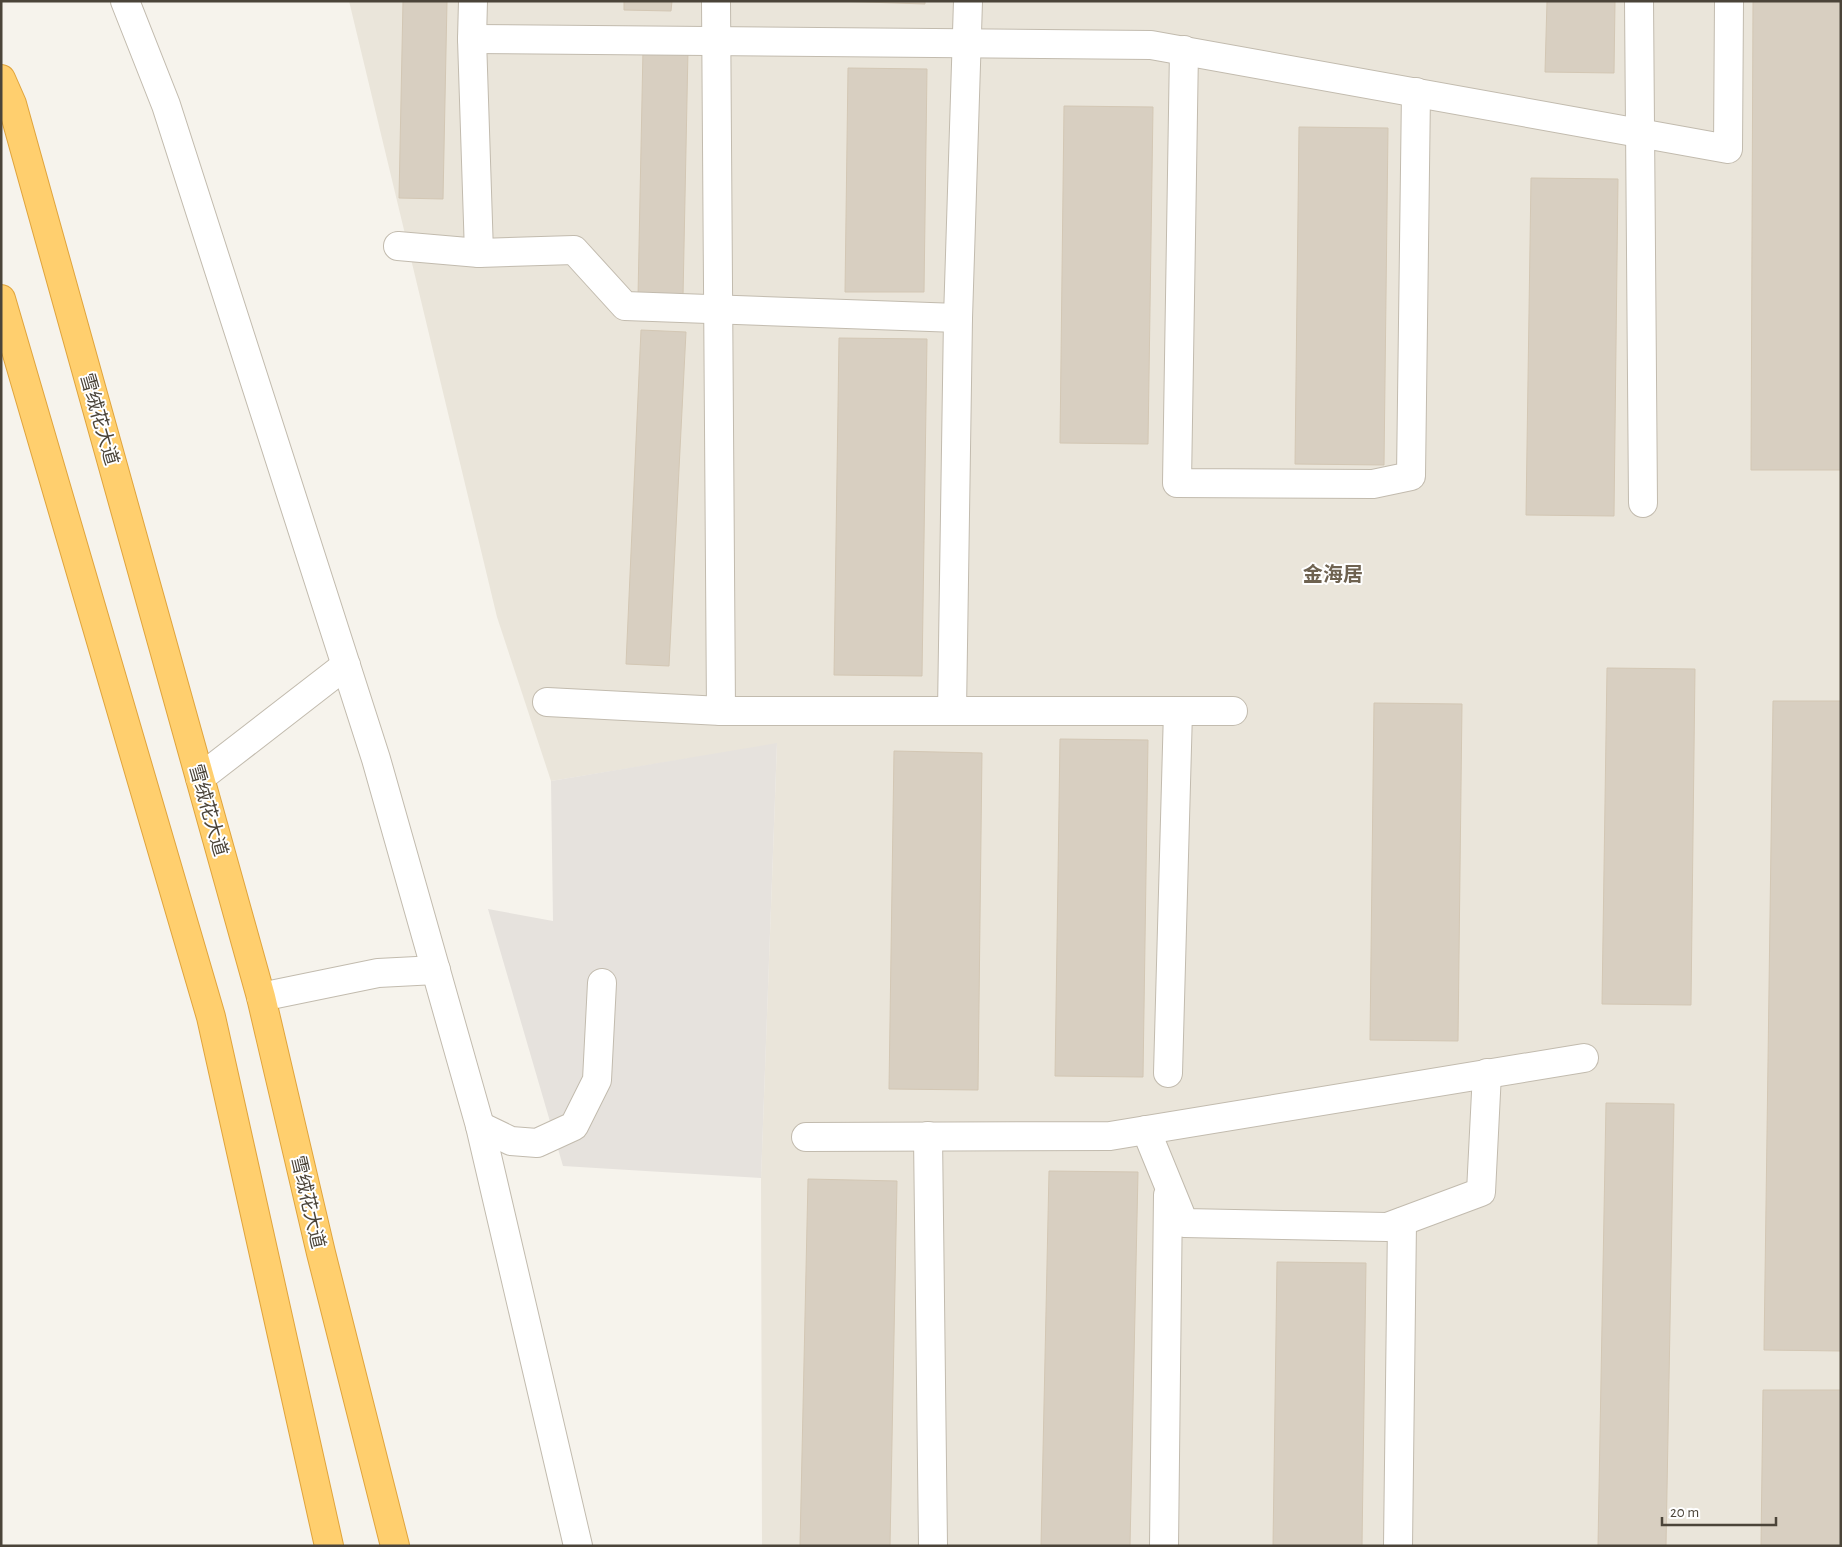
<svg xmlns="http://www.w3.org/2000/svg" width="1842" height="1547" font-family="'Alegreya Sans','Noto Sans SC',sans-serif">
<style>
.residential{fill:#eae5da}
.industrial{fill:#e6e2dd}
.building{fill:#d8cfc1;stroke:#d3c7b4}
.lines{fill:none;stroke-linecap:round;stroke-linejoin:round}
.minor-casing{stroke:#c2bbae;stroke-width:30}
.highway-casing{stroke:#e0a43c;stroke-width:30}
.minor{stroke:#fff;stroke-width:28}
.highway{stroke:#ffcf6e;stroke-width:28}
.labels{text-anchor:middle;stroke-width:4;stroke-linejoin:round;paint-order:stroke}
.street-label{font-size:19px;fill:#4b4439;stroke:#fff}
.neighbourhood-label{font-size:20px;font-weight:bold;fill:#6e6250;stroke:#fff}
</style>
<rect width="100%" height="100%" fill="#f6f3ec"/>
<polygon class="residential" points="349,1 1841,1 1841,1546 762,1546 761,1178 777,744 551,781 497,617"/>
<polygon class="industrial" points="777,743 761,1178 563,1166 488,909 553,921 551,781"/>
<g class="building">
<polygon points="403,1 447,1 443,199 399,198"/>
<polygon points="624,1 672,1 671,11 624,10"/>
<polygon points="836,1 925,1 925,4"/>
<polygon points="1547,1 1615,1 1614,73 1545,72"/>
<polygon points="1753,1 1841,1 1841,470 1751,470"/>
<polygon points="643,49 688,50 683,297 638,297"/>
<polygon points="848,68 927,69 924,292 845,292"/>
<polygon points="1064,106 1153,107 1148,444 1060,443"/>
<polygon points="1299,127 1388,128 1384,465 1295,464"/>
<polygon points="1531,178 1618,179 1614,516 1526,515"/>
<polygon points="641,330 686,332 669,666 626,664"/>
<polygon points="839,338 927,339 922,676 834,675"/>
<polygon points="1607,668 1695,669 1691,1005 1602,1004"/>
<polygon points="1773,701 1841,701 1841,1351 1764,1350"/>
<polygon points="1374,703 1462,704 1458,1041 1370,1040"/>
<polygon points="1060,739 1148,740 1143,1077 1055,1076"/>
<polygon points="894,751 982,753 978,1090 889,1089"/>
<polygon points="1606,1103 1674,1104 1666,1546 1598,1546"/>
<polygon points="1049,1171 1138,1172 1130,1546 1041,1546"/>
<polygon points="808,1179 897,1181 890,1546 800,1546"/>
<polygon points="1277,1262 1366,1263 1362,1546 1273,1546"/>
<polygon points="1763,1390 1841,1390 1841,1546 1761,1546"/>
</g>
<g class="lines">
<defs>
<g id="minor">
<polyline points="125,1 166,105 376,759 480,1126 578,1546"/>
<polyline points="473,1 472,39 479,253"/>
<polyline points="716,1 721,711"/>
<polyline points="1639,1 1643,503"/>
<polyline points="472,39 1151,45 1728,149 1729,1"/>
<polyline points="1184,50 1177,483 1373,484 1411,476 1416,92"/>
<polyline points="398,246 479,253 574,250 625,306 958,318"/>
<polyline points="547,702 721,711 1233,711"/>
<polyline points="952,711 958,318 968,1"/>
<polyline points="200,778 346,665"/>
<polyline points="261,997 378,973 436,970"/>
<polyline points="1168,1073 1178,711"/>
<polyline points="480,1126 511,1141 537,1143 574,1126 597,1080 602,983"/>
<polyline points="1146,1130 1184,1223 1387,1227 1481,1192 1487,1073"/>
<polyline points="928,1136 933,1546"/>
<polyline points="806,1137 1110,1136 1584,1058"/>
<polyline points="1164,1546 1168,1195"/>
<polyline points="1398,1546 1402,1222"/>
</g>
<g id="highway">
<polyline points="1,79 12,104 261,997 321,1253 395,1546"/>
<polyline points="1,299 211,1017 329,1546"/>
</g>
</defs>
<use href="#minor" class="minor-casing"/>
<use href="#highway" class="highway-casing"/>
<use href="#minor" class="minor"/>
<use href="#highway" class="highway"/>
</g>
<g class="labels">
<g class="street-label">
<text transform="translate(100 419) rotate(74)" y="7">雪绒花大道</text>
<text transform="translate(209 810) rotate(74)" y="7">雪绒花大道</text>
<text transform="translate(309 1202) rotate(77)" y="7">雪绒花大道</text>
</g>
<g class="neighbourhood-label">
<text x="1333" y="581">金海居</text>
</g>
</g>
<rect width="1842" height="1547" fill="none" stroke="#4b4439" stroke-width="5"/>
<path d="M1662 1517v8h114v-8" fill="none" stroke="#4b4439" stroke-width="2.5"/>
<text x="1670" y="1517" font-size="15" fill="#4b4439" stroke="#ffffff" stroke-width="4" paint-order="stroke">20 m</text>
</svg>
